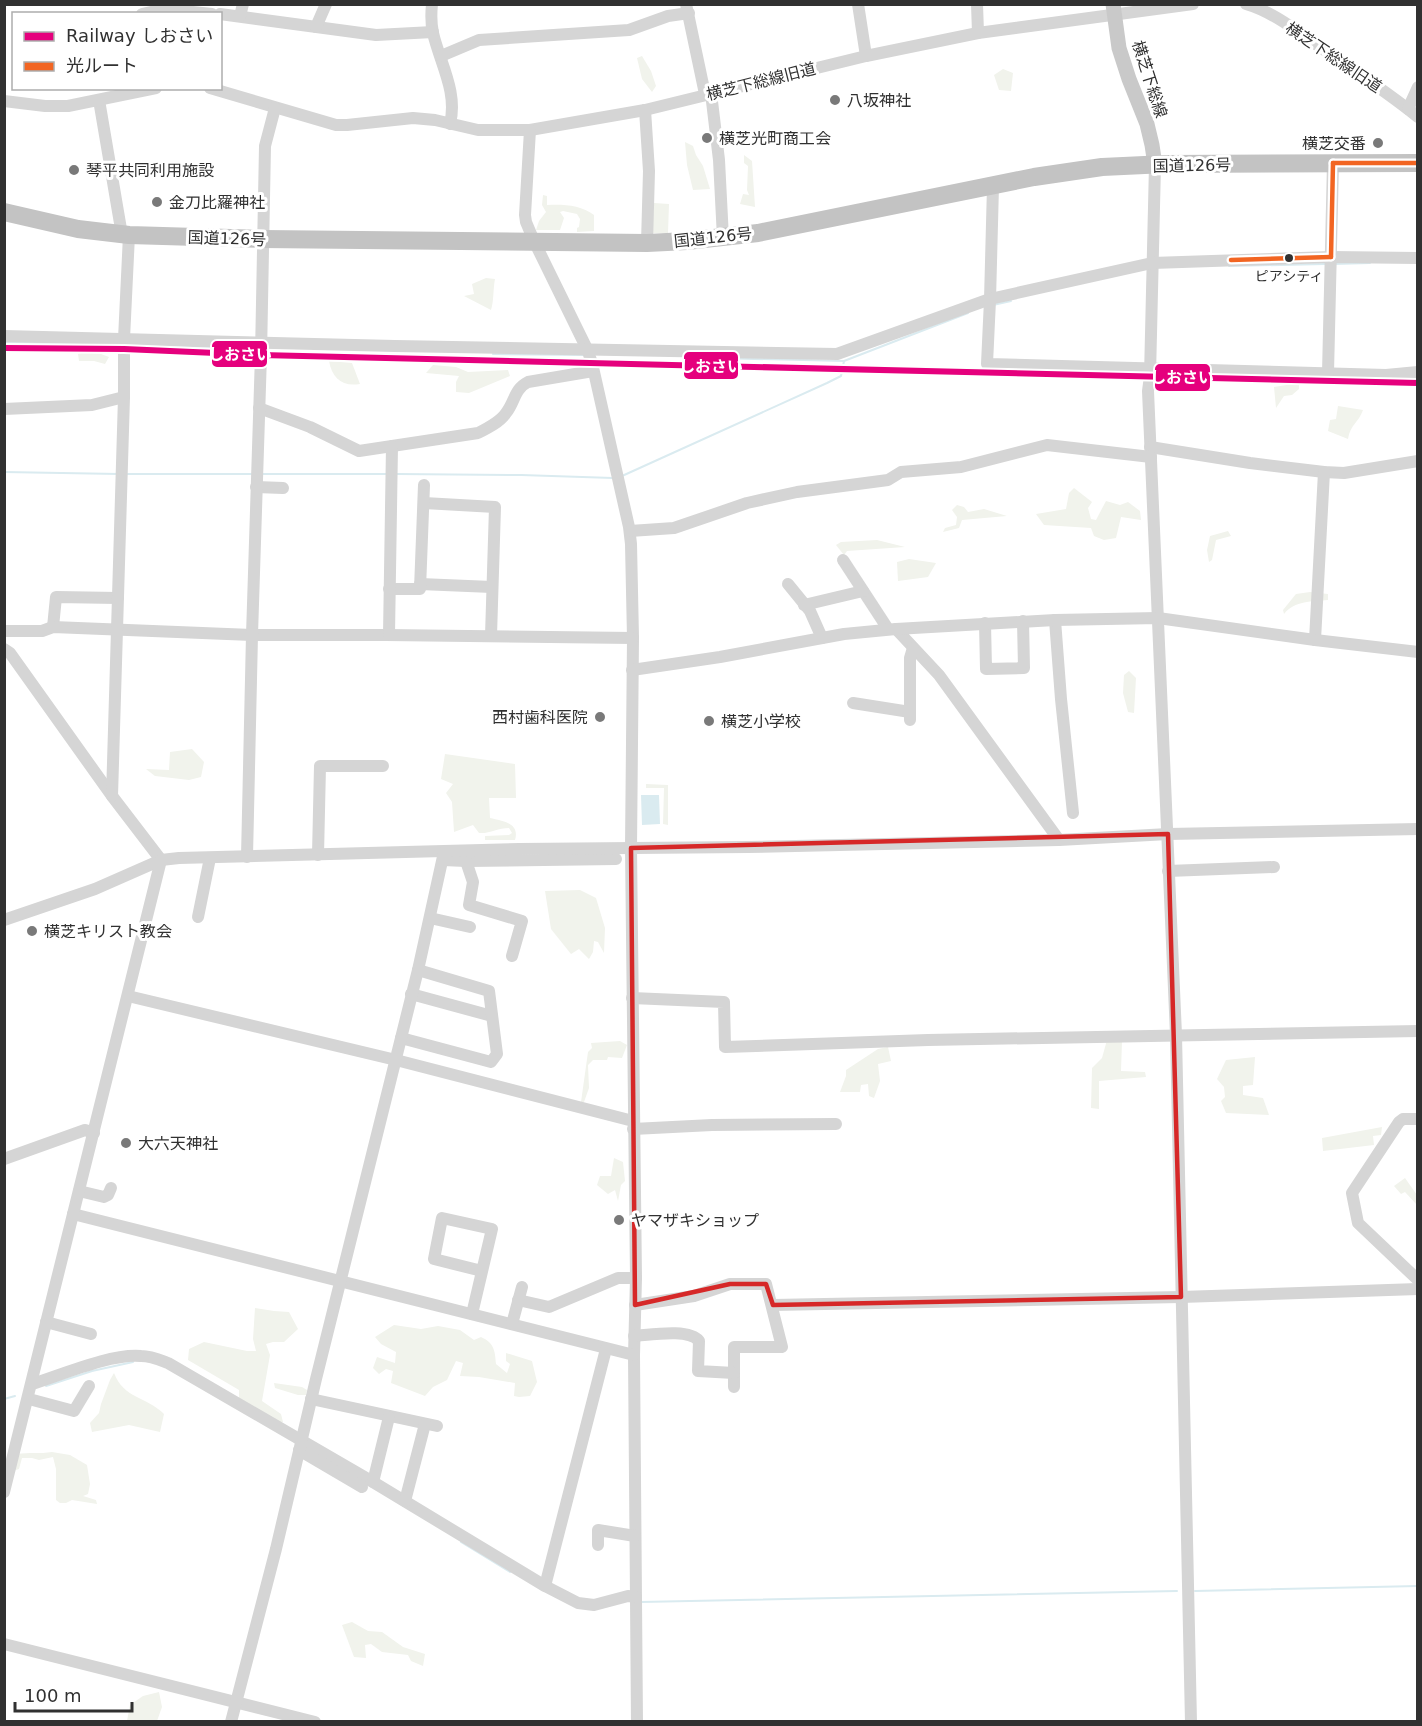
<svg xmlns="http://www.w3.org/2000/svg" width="1422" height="1726" font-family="'DejaVu Sans','Noto Sans JP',sans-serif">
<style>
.green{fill:#f1f3ec}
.water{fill:#daebf0}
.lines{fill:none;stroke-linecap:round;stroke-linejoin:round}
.stream{stroke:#daebf0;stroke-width:2}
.minor{stroke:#d5d5d5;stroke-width:12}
.major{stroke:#c9c9c9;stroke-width:15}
.highway{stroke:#c3c3c3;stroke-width:18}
.bus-1-casing{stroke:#fff;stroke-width:9}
.bus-1{stroke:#f26522;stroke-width:4.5}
.rail-1-casing{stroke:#fff;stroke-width:10}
.rail-1{stroke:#e5007d;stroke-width:6}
.marked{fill:none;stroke:#d62828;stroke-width:4.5;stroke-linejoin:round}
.poi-dot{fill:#797979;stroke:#fff;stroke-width:2}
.bus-dot{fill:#313131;stroke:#fff;stroke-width:2}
.labels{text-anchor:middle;stroke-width:6;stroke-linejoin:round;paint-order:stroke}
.bus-label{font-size:14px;fill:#313131;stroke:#fff}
.street-label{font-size:16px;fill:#313131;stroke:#fff}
.poi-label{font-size:16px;fill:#313131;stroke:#fff;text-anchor:start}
.line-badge{stroke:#fff;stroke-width:2}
.badge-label{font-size:16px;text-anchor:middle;font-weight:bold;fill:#fff}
</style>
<rect width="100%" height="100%" fill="#fff"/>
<g class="green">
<polygon points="642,56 651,71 656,86 652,92 642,79 637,58"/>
<polygon points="1003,69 1013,73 1011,91 999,90 994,75"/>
<polygon points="685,142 693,146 696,155 703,166 710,189 693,190 687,165"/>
<polygon points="744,155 752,161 755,207 740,204 743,194 749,195 747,190 748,166 744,163"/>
<path d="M543,195L547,196V205C563,204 581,205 594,215V231L577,232V228L579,227L580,219L577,214L563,211L560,212L564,218L560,230H536L539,221L546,212L542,205Z"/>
<polygon points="654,203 669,204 668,233 652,233"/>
<path d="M486,278L495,279C493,289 494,301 491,310L464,296L474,294L472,284Z"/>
<polygon points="84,352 101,354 109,357 105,364 94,361 79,361 78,354"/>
<path d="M329,361L352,363L360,384C342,387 332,378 329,361Z"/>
<polygon points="433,365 456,367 468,372 508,370 510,376 469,393 456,392 456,382 459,376 426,373"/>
<polygon points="1299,383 1299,389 1292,395 1284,396 1276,408 1274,387"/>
<path d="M1338,406L1363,410C1359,422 1350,425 1348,439L1328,431L1330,420L1336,419Z"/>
<polygon points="1074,488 1092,502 1088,508 1091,519 1096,520 1106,501 1120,505 1128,502 1140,511 1141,520 1121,517 1116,538 1104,540 1094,536 1091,528 1044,525 1036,514 1066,509 1069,493"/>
<polygon points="957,505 964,507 968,512 984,509 1007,516 962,520 959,528 943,532 945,528 956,525 957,517 952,510"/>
<polygon points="1228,531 1231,536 1216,540 1212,560 1209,562 1207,550 1210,536"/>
<polygon points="877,540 905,547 847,551 844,555 836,545 841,542"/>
<polygon points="909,559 936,563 928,577 898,581 897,562"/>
<path d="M1310,592L1328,594V600C1312,602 1295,600 1284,614L1283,610L1296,594Z"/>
<polygon points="1129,671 1136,678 1134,713 1128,712 1123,693 1124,675"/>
<polygon points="192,749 204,762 201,777 189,780 155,776 146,769 169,770 170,752"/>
<path d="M445,754L515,764L516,798H489L490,818C503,821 520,823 515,840H485V836L509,835L512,833L509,828C498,828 489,834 479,833L473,825L454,832L452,802L446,793L453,784L441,779Z"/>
<polygon points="646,784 668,785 668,825 663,824 664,788 646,788"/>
<polygon points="580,890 596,898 605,928 604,953 598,942 594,941 593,952 589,959 579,949 571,954 551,929 545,891"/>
<polygon points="1107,1040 1122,1041 1121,1071 1145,1072 1146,1077 1099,1081 1099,1109 1091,1108 1092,1068 1102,1058"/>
<polygon points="620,1041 627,1045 622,1058 608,1057 607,1060 593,1060 588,1065 589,1088 584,1102 581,1102 588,1052 592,1048 591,1043"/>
<polygon points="888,1047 891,1061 878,1064 880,1081 874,1098 869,1096 868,1084 861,1085 860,1092 840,1092 846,1076 846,1070 878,1049"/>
<polygon points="1255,1057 1253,1085 1243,1086 1243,1095 1263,1098 1269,1115 1226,1113 1221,1101 1225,1097 1224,1087 1217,1079 1226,1060"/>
<polygon points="1382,1127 1381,1135 1373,1136 1374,1145 1323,1151 1322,1138"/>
<polygon points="614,1158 623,1162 625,1181 621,1185 618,1201 615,1190 608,1194 597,1185 600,1176 611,1176"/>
<polygon points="1405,1178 1417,1195 1417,1205 1405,1192 1401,1194 1394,1186"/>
<polygon points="255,1308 274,1311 289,1312 298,1329 284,1342 273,1342 266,1344 270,1355 262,1401 281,1414 283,1422 279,1423 239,1398 239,1390 188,1360 189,1349 204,1342 247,1351 256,1351 253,1339"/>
<path d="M394,1325L421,1329L438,1326L460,1330L474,1340L481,1337C494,1343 495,1350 496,1364L507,1373L510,1364L506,1361V1353L532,1361L537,1382L530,1396L519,1397L514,1396L515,1383L479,1377L460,1376L463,1363L456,1361L447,1380L433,1387L425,1396L391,1383L393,1371L386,1369L379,1374L373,1368L377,1357L395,1363L396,1352L381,1344L375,1337Z"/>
<path d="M114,1373C124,1399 146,1396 164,1414L160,1432L129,1425L92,1432L90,1423L99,1413L101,1404L110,1380Z"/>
<polygon points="274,1383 302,1387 307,1390 306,1395 298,1395 275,1388"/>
<path d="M52,1452L70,1455L87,1465L90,1484L88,1494L83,1496L96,1500L97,1504L72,1500L66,1503H60L56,1500V1469L53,1457L39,1460L32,1458H22L19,1469L13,1471L17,1454C29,1452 40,1454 52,1452Z"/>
<polygon points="352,1622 368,1631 382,1632 403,1647 425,1654 423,1666 411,1661 408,1655 382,1652 371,1644 365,1645 366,1658 354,1657 342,1625"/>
<polygon points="159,1692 162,1707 157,1721 127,1721 130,1705 143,1696"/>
</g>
<polygon class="water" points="641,795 659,795 660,824 642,825"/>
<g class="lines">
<g class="stream">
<polyline points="1334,264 1370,263"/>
<polyline points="1229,266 1325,264"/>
<polyline points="993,305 1011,301"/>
<polyline points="4,342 80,344"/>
<polyline points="151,346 251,348"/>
<polyline points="493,354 583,355"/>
<polyline points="715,358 844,361 968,313"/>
<polyline points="4,472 119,474"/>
<polyline points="127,474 254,474"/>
<polyline points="262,474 389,474"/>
<polyline points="397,474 521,475 613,478"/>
<polyline points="622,476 827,383 841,376 844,361"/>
<polyline points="46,1386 92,1371 133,1362"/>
<polyline points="4,1399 15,1396"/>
<polyline points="461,1542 510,1572"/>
<polyline points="1195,1591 1418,1586"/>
<polyline points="641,1602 1177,1591"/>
</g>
<g class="minor">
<path d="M432,4C431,14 431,24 433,33C440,63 458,92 450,124"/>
<polyline points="686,4 705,94"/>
<polyline points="858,4 866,56"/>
<polyline points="977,4 978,33"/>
<path d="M1246,4C1274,12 1299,33 1323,49C1355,71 1387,92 1418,117"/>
<polyline points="142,14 164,9 212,14"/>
<polyline points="220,14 376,35 433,32"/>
<polyline points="240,16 243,4"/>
<polyline points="316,27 326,4"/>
<polyline points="441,56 479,40 629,30 668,16 689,13"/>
<polyline points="210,88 336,125 347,125 413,118 435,120 478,130 530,130 645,110 866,56 978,33 1193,4"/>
<polyline points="711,93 719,160 723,238"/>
<polyline points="99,100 122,235"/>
<polyline points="4,101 45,106 68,106 156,88"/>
<polyline points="1408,109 1418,87"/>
<polyline points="645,110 649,171 647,243"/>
<polyline points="530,130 525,215 526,222 534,241 587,349 592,363 629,527 631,544 633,638 631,848 636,1278 634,1355 637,1722"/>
<polyline points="1155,165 1150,376 1148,391 1176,1035 1191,1722"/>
<polyline points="993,186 990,300 987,364 1386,375 1418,372"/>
<polyline points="4,336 395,346 837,354 990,299 1152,263 1331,257 1418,258"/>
<polyline points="1328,373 1333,163"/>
<path d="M259,408L310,427L359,451L478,433C488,428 500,422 506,413C515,402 514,389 528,382L593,371"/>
<polyline points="4,409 92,405 124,397"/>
<polyline points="1150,447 1250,463 1324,472 1344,473 1418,461"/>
<polyline points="256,487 283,488"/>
<polyline points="424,503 495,507 491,636"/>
<polyline points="630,531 674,528 747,503 797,492 888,480 901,472 961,467 1047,445 1151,457"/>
<polyline points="843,560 888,629"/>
<polyline points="420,584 492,587"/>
<polyline points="788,584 810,611 822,638"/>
<polyline points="389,589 420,589 424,485"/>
<polyline points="804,605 863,591"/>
<polyline points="1055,620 1061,699 1073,813"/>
<polyline points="985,623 986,669 1024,668 1023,621"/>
<polyline points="53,627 56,597 118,598"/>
<polyline points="896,629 939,675 1059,840"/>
<polyline points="4,631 42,631 53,627 252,635 386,635 633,638"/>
<polyline points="389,635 392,446"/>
<polyline points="1315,640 1324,472"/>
<polyline points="4,649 10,653 112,796 161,860"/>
<polyline points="632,670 720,657 844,634 896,629 1055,620 1158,618 1315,640 1418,652"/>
<polyline points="853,703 910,712"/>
<polyline points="910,720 910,658 913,648"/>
<polyline points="112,796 124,397 124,339 129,235"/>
<polyline points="318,855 320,766 383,766"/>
<polyline points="247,857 252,635 261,355 265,146 275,108"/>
<polyline points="443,860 466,861 616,859"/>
<polyline points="466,861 473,882 469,905 522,921 512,956"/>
<polyline points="1168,871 1274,867"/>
<polyline points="198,917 210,858"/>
<polyline points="430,918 470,927"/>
<polyline points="4,920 95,889 161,860 179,858 519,849 748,847 1059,840 1168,834 1418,829"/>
<polyline points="411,994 492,1016"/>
<polyline points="128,996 396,1060 633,1121"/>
<polyline points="632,998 724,1002 725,1047 928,1040 1418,1031"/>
<polyline points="401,1038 491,1062 497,1054 489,991 418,970"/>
<polyline points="1418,1119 1403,1119 1399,1122 1352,1193 1358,1223 1418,1280"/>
<polyline points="633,1129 712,1125 836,1124"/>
<polyline points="4,1159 85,1130 94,1133"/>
<polyline points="79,1191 104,1197 108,1195 111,1188"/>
<polyline points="73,1214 634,1355"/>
<polyline points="518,1300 549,1307 618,1278 636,1278"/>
<polyline points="635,1305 694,1296 730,1284 766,1284 782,1347 734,1347 734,1387"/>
<polyline points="773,1305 1181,1297 1418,1289"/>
<polyline points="472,1314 492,1229 442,1218 434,1259 482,1271"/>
<polyline points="46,1322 91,1334"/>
<polyline points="512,1324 522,1287"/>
<path d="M634,1336C650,1335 689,1328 699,1341L698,1371L734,1373"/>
<path d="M32,1384C61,1375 112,1353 141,1356C151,1356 160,1360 168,1363L373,1482L545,1586L578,1603L594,1605L628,1596L636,1597"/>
<polyline points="29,1399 74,1411 89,1386"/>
<polyline points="311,1399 437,1426"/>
<polyline points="299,1450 362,1487"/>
<polyline points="373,1482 389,1417"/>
<polyline points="4,1492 161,860"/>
<polyline points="405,1501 425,1424"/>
<polyline points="598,1545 598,1530 635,1536"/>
<polyline points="545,1586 606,1349"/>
<polyline points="4,1644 315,1722"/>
<polyline points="231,1722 276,1549 316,1379 418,970 444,852"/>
</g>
<polyline class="major" points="1113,4 1119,48 1129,79 1147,124 1152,145 1155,165"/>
<polyline class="highway" points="4,212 78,229 129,235 262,239 647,243 687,241 758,233 1034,177 1102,167 1166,164 1418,163"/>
<defs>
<g id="bus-1">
<polyline points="1333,163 1418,163"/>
<polyline points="1331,257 1333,163"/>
<polyline points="1231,260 1331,257"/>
</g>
</defs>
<use href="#bus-1" class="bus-1-casing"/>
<use href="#bus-1" class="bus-1"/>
<defs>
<polyline id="rail-1" points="4,348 124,349 261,355 1418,383"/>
</defs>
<use href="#rail-1" class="rail-1-casing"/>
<use href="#rail-1" class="rail-1"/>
</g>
<path class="marked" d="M1168,834L1181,1297L773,1305L766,1284H730L635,1305L631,848Z"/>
<g class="poi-dot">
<circle cx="835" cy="100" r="6"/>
<circle cx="707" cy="138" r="6"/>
<circle cx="1378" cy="143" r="6"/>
<circle cx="74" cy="170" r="6"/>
<circle cx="157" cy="202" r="6"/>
<circle cx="600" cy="717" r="6"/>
<circle cx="709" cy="721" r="6"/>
<circle cx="32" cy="931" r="6"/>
<circle cx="126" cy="1143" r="6"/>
<circle cx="619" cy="1220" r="6"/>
</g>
<circle class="bus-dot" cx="1289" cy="258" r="5"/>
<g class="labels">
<g class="bus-label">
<text x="1289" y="281">ピアシティ</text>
</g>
<g class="street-label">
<text transform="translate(1334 57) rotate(34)" y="6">横芝下総線旧道</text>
<text transform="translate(1150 79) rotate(72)" y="6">横芝下総線</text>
<text transform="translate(761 81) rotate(-14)" y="6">横芝下総線旧道</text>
<text transform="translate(1192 165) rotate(-1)" y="6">国道126号</text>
<text transform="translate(713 237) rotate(-6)" y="6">国道126号</text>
<text transform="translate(227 238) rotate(2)" y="6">国道126号</text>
</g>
<g class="poi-label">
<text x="847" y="106">八坂神社</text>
<text x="719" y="144">横芝光町商工会</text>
<text x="1366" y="149" text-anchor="end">横芝交番</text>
<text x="86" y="176">琴平共同利用施設</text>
<text x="169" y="208">金刀比羅神社</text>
<text x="588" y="723" text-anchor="end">西村歯科医院</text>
<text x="721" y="727">横芝小学校</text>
<text x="44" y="937">横芝キリスト教会</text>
<text x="138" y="1149">大六天神社</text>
<text x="631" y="1226">ヤマザキショップ</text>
</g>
</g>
<g class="line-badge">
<rect x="211" y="340" width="57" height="28" rx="6" fill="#e5007d"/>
<rect x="683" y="351" width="56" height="29" rx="6" fill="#e5007d"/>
<rect x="1154" y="363" width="57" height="29" rx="6" fill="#e5007d"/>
</g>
<g class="badge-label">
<text x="240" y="360">しおさい</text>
<text x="711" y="372">しおさい</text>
<text x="1182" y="383">しおさい</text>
</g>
<rect width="1422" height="1726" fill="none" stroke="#313131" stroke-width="12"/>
<rect x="12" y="12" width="210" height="78" fill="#ffffff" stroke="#adadad" stroke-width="1.5"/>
<rect x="24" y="32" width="30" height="9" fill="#e5007d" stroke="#adadad" stroke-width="1.5"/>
<text x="66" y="42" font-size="18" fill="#313131">Railway しおさい</text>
<rect x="24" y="62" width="30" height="9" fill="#f26522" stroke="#adadad" stroke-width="1.5"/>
<text x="66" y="72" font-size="18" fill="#313131">光ルート</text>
<path d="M15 1702v9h117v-9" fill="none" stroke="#313131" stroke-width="3"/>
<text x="24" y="1702" font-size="18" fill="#313131" stroke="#ffffff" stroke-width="4.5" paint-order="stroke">100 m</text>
</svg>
